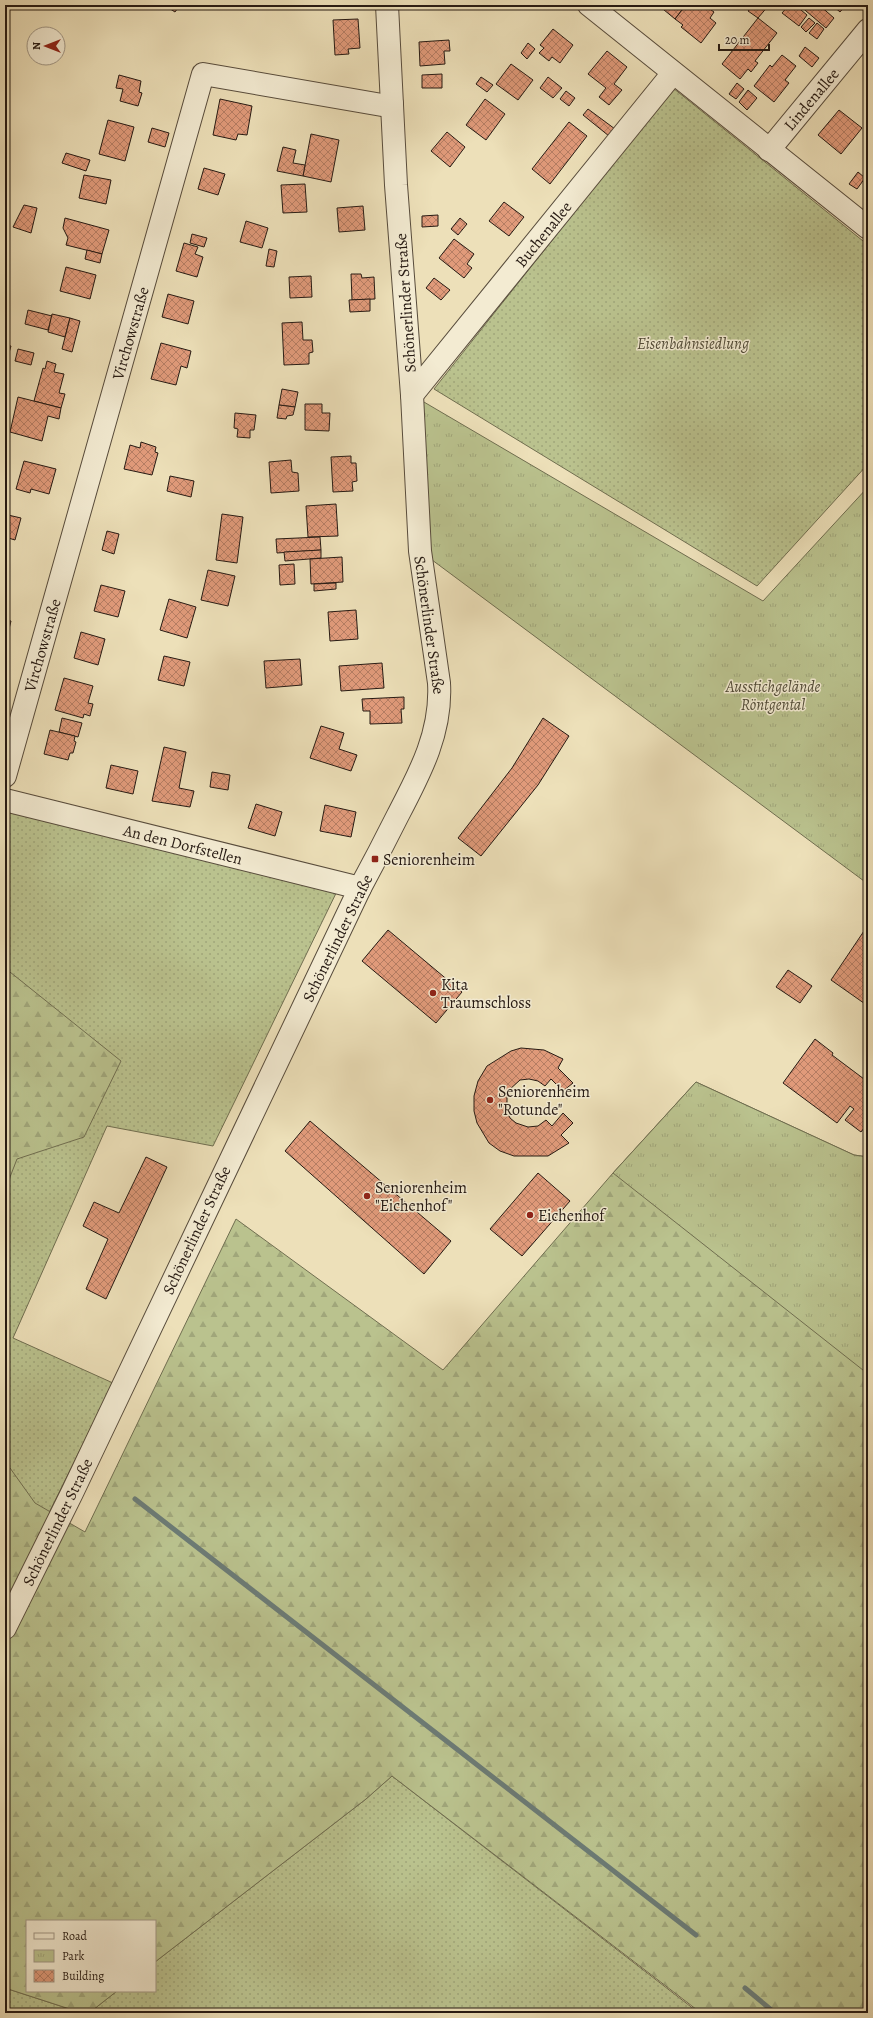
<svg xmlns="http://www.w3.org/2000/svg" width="873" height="2018" font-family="Alegreya,serif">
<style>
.grass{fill:url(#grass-dots);stroke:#706e50}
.forest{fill:url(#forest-firs);stroke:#706e50}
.park{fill:url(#park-tufts);stroke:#706e50}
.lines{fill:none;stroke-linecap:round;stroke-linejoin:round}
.stream{stroke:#6c7b75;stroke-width:5}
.building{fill:url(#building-cross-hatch);stroke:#261a13}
.minor-casing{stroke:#584c3c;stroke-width:24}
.minor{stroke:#f3ebd2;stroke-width:22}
.poi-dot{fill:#8f2418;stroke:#f3ebd2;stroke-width:1.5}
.labels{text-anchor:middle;stroke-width:3;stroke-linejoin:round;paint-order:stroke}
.street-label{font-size:16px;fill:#261a13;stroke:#f3ebd2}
.park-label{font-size:16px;font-style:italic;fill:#524c38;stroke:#f3ebd2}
.poi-label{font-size:16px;fill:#261a13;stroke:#f3ebd2;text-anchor:start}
</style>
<defs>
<pattern id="grass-dots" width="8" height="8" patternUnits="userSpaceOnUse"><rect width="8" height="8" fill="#bac28e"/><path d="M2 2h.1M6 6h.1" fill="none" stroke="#a0a67a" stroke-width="1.8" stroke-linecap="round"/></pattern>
<pattern id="forest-firs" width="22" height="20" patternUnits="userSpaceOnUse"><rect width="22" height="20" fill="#bac28e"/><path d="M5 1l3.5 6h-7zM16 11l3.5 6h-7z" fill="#a0a67a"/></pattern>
<pattern id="park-tufts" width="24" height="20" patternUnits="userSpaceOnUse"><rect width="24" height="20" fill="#bac28e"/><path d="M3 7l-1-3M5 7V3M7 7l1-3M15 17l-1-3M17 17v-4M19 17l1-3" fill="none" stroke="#a0a67a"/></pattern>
<pattern id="building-cross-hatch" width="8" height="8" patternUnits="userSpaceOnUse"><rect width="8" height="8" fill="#e09a7a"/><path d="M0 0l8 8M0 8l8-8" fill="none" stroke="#b57d63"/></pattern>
</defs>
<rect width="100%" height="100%" fill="#ede0b9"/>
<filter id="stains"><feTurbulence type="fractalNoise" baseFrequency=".005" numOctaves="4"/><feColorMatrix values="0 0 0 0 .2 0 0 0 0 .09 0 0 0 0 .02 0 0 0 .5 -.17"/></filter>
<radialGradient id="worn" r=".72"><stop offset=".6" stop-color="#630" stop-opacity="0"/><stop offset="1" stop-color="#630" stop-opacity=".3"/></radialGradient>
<g class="grass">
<polygon points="673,88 868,245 868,464 757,586 434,389"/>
<polygon points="5,797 341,883 213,1146 107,1126 13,1338 113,1383 5,1602"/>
<polygon points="392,1776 699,2013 89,2013 117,1991 155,1991 155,1962 366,1799"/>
<polygon points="5,1988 82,2013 5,2013"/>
</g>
<g class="forest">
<polygon points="5,968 121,1061 84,1137 17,1159 5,1190"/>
<polygon points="696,1082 854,1155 868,1157 868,2013 701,2013 392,1776 366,1799 155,1962 155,1921 27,1921 27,1991 117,1991 89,2013 82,2013 5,1988 5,1461 35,1503 85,1532 236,1219 443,1370 613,1173"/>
</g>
<g class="park">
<polygon points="412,395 763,601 868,487 868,884 420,551"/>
<polygon points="696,1082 854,1155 868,1157 868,1374 613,1173"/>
</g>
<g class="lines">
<g class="stream">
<polyline points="135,1499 696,1935"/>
<polyline points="745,1988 775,2013"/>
</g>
</g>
<g class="building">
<polygon points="164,5 180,5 175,12"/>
<polygon points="658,5 682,5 684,7 675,19"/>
<polygon points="686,5 700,5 698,8 700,10 704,5 714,12 710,18 716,23 701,43 681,27 683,25 675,19"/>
<polygon points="753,5 769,5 758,18 748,11"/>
<polygon points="789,5 795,5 807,15 799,26 782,13"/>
<polygon points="799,5 819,5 834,18 826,28"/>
<polygon points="832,5 846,5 840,12"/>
<polygon points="758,18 777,33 755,61 758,63 751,72 748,69 740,79 722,64"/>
<polygon points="809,18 815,23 806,32 801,27"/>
<polygon points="358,19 360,48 348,49 349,54 335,55 333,20"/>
<polygon points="817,23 824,29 817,39 809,33"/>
<polygon points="553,29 573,45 560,63 552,57 549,61 539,53 544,48 540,45"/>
<polygon points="449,40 450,51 444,51 445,64 420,66 419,42"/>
<polygon points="528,43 535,49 527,59 521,53"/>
<polygon points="805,47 819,58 812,67 799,56"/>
<polygon points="607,51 627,67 614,84 622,90 609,105 599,97 606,88 588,74"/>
<polygon points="782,55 796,66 785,80 789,83 774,102 754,86 770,65 772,67"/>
<polygon points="511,64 533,80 518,100 496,84"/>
<polygon points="442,74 442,88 422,88 422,75"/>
<polygon points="119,75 141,81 139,92 142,93 138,106 120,101 123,89 116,88"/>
<polygon points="481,77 493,85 487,92 476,84"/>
<polygon points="548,77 562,88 553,98 540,88"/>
<polygon points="737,83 744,89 736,99 729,94"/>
<polygon points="748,90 757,98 747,110 739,102"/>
<polygon points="566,91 575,98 569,106 560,99"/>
<polygon points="220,99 252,106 247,135 238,134 236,140 213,135"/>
<polygon points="485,99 505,114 486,140 466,125"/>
<polygon points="588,109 615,129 609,136 583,115"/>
<polygon points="839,110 862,128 841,154 818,135"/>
<polygon points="108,120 134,127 125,161 99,154"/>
<polygon points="569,122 587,136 550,184 532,169"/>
<polygon points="152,128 169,133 165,147 148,142"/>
<polygon points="447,132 465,147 450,167 431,151"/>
<polygon points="311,134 339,140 331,182 303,176"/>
<polygon points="283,147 296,150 293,163 305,165 303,176 277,171"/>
<polygon points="66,153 90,160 86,171 62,163"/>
<polygon points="204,168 225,174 218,195 198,189"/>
<polygon points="858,172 865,178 857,189 849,184"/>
<polygon points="84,175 111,180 106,204 79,198"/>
<polygon points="305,184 307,212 283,213 281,185"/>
<polygon points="504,202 524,217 509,236 489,221"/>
<polygon points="24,205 37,208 31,233 13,227"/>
<polygon points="363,206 365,230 339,232 337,208"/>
<polygon points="438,215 438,226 422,227 422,216"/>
<polygon points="65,218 109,230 102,254 66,245 68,238 63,228"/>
<polygon points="460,218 467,224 458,235 451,229"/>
<polygon points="246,221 268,228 262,248 240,242"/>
<polygon points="192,234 207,238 204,247 190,243"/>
<polygon points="454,239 474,254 467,264 472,268 464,278 439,258"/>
<polygon points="184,243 198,247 195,254 203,257 197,277 176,271"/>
<polygon points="269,249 277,251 274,267 266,266"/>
<polygon points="87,250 102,254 100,263 85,259"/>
<polygon points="66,267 96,275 90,299 60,291"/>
<polygon points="351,274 361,274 362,278 374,277 375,299 352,300"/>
<polygon points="311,276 312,297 290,298 289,277"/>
<polygon points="434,278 450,290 441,300 426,288"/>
<polygon points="168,294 194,301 188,324 162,317"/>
<polygon points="370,299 370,311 350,312 349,300"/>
<polygon points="28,310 52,316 48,330 25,324"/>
<polygon points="52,314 70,318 65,337 48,332"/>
<polygon points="70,318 80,321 72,352 62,349"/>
<polygon points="302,322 303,340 312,340 313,352 309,353 309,364 284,365 282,323"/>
<polygon points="161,343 191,351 187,368 181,366 176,385 151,379"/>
<polygon points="5,345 11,346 6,363 5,363"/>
<polygon points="18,349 34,353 31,365 15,361"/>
<polygon points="47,361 56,364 54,372 64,374 59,393 65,394 61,408 34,401 43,368 45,369"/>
<polygon points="282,389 298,392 295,407 279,405"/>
<polygon points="18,397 61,408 59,419 48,416 42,441 10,432"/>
<polygon points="305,404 322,404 322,413 330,413 329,431 305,430"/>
<polygon points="279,405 295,407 293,415 287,416 286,419 277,418"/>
<polygon points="235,413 256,415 254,430 250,430 250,438 237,437 238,429 234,428"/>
<polygon points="141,442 156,447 155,452 158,453 152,475 124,469 130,445 140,448"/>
<polygon points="351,456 351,463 356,463 357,481 352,482 353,491 333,492 331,457"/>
<polygon points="291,460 292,472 298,473 299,491 271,493 269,462"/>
<polygon points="24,461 56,469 49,494 31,489 30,493 16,489"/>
<polygon points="170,476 194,481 191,497 167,491"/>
<polygon points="336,504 338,536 308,537 306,506"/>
<polygon points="222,514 243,517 237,563 216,560"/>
<polygon points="8,515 21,518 15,540 5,537 5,516 8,517"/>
<polygon points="107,531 119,534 114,554 102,550"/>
<polygon points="320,537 321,550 277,553 276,539"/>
<polygon points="321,550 321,558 285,561 284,552"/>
<polygon points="342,557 343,582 311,584 310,559"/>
<polygon points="294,564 295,584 280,585 279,565"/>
<polygon points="208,570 235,576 228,606 201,600"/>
<polygon points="336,583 336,589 314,591 314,584"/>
<polygon points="101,585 125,591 118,617 94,611"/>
<polygon points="169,599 196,607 187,638 160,630"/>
<polygon points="356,610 358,639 330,641 328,612"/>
<polygon points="5,620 11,621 6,641 5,641"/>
<polygon points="81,632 105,639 98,665 74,658"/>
<polygon points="164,656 190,662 184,686 158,680"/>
<polygon points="300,659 302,685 266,688 264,661"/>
<polygon points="382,663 384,688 341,691 339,666"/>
<polygon points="64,678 93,686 88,703 93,704 90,716 84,714 83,718 55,710"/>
<polygon points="404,697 404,709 401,709 402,723 370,724 370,711 363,711 362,699"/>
<polygon points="62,718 82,723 78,737 59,732"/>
<polygon points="543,718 569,736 538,785 481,856 458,838 512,768"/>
<polygon points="321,726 344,733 339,749 357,755 351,771 310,758"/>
<polygon points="50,730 75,736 74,741 76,742 73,753 70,753 68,760 44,754"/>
<polygon points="164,747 186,752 179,788 194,791 190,807 152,801"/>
<polygon points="111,765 138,771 133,794 106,788"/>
<polygon points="212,772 230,775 228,790 210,787"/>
<polygon points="256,804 282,812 275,836 248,828"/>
<polygon points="325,805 356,812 351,837 320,831"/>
<polygon points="868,925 868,977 866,979 868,980 868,1006 831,980"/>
<polygon points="388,930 462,992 436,1023 362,961"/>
<polygon points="788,970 812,986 800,1003 776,987"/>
<polygon points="815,1039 833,1053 832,1055 868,1082 868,1123 861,1132 845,1120 854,1109 850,1106 837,1123 783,1083"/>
<polygon points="521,1048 544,1050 563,1059 558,1068 573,1083 563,1091 551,1079 545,1086 538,1081 529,1079 520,1080 509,1090 507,1096 507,1111 510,1118 516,1123 528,1127 538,1126 546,1120 552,1126 563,1113 573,1123 561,1135 569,1143 548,1156 514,1156 500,1151 489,1143 477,1123 474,1111 474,1096 478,1081 487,1066 511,1051"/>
<polygon points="310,1121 451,1241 424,1274 285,1151"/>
<polygon points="146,1157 167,1167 106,1299 86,1289 108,1239 83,1226 94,1202 119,1213"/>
<polygon points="538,1173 570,1201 522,1256 490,1229"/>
</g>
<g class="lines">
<defs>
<g id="minor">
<polyline points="589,5 868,228"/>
<polyline points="769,150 868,30"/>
<polyline points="412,395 673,73"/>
<polyline points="5,776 203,74 382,105 392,104"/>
<polyline points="5,800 360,888"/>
<path d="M5,1628L72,1493L360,888C373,864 386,839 398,815C420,773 442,732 439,683L420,551L412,395L396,185L387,5"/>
</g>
</defs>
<use href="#minor" class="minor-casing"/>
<use href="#minor" class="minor"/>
</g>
<g class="poi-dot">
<rect x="371" y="855" width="8" height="8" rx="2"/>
<circle cx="433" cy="993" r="4"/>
<circle cx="490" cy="1100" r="4"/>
<circle cx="367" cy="1196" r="4"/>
<circle cx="530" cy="1215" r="4"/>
</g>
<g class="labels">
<g class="street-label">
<text transform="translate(811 99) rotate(-50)" y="6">Lindenallee</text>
<text transform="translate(543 234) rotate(-51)" y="6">Buchenallee</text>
<text transform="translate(405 303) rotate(-94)" y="6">Schönerlinder Straße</text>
<text transform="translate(130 333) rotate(-74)" y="6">Virchowstraße</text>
<text transform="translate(430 625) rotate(82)" y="6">Schönerlinder Straße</text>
<text transform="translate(42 645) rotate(-74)" y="6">Virchowstraße</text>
<text transform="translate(183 844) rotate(14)" y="6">An den Dorfstellen</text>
<text transform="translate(337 938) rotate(-64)" y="6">Schönerlinder Straße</text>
<text transform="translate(196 1230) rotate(-65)" y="6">Schönerlinder Straße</text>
<text transform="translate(57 1522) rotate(-64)" y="6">Schönerlinder Straße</text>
</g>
<g class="park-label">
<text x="693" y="349">Eisenbahnsiedlung</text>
<text x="773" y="692">Ausstichgelände<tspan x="773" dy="18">Röntgental</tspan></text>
</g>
<g class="poi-label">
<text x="383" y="865">Seniorenheim</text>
<text x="441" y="990">Kita<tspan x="441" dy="18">Traumschloss</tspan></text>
<text x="498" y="1097">Seniorenheim<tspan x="498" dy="18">"Rotunde"</tspan></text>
<text x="375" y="1193">Seniorenheim<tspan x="375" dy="18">"Eichenhof"</tspan></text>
<text x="538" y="1221">Eichenhof</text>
</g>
</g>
<rect width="873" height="2018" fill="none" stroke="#ede0b9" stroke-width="20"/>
<rect x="6" y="6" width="861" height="2006" fill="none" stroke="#261a13" stroke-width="2"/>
<rect x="10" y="10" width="853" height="1998" fill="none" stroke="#261a13"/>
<rect x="26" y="1920" width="130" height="72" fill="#f3ebd2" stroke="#a19786"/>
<rect x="34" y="1933" width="20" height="6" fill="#f3ebd2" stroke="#a19786"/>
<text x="62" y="1940" font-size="12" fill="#261a13">Road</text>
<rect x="34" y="1950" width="20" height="12" fill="url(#park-tufts)" stroke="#a19786"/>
<text x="62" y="1960" font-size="12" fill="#261a13">Park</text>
<rect x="34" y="1970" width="20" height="12" fill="url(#building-cross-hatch)" stroke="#a19786"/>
<text x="62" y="1980" font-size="12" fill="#261a13">Building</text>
<g transform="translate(46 46) rotate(270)"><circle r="19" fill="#f3ebd2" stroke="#a19786"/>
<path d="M0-3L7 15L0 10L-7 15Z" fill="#8f2418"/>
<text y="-6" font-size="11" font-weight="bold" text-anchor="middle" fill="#261a13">N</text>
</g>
<path d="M719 44v6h50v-6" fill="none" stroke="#261a13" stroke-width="2"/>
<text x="725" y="44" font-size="12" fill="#261a13" stroke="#f3ebd2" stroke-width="3" paint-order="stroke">20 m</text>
<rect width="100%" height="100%" filter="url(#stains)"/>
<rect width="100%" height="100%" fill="url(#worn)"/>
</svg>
